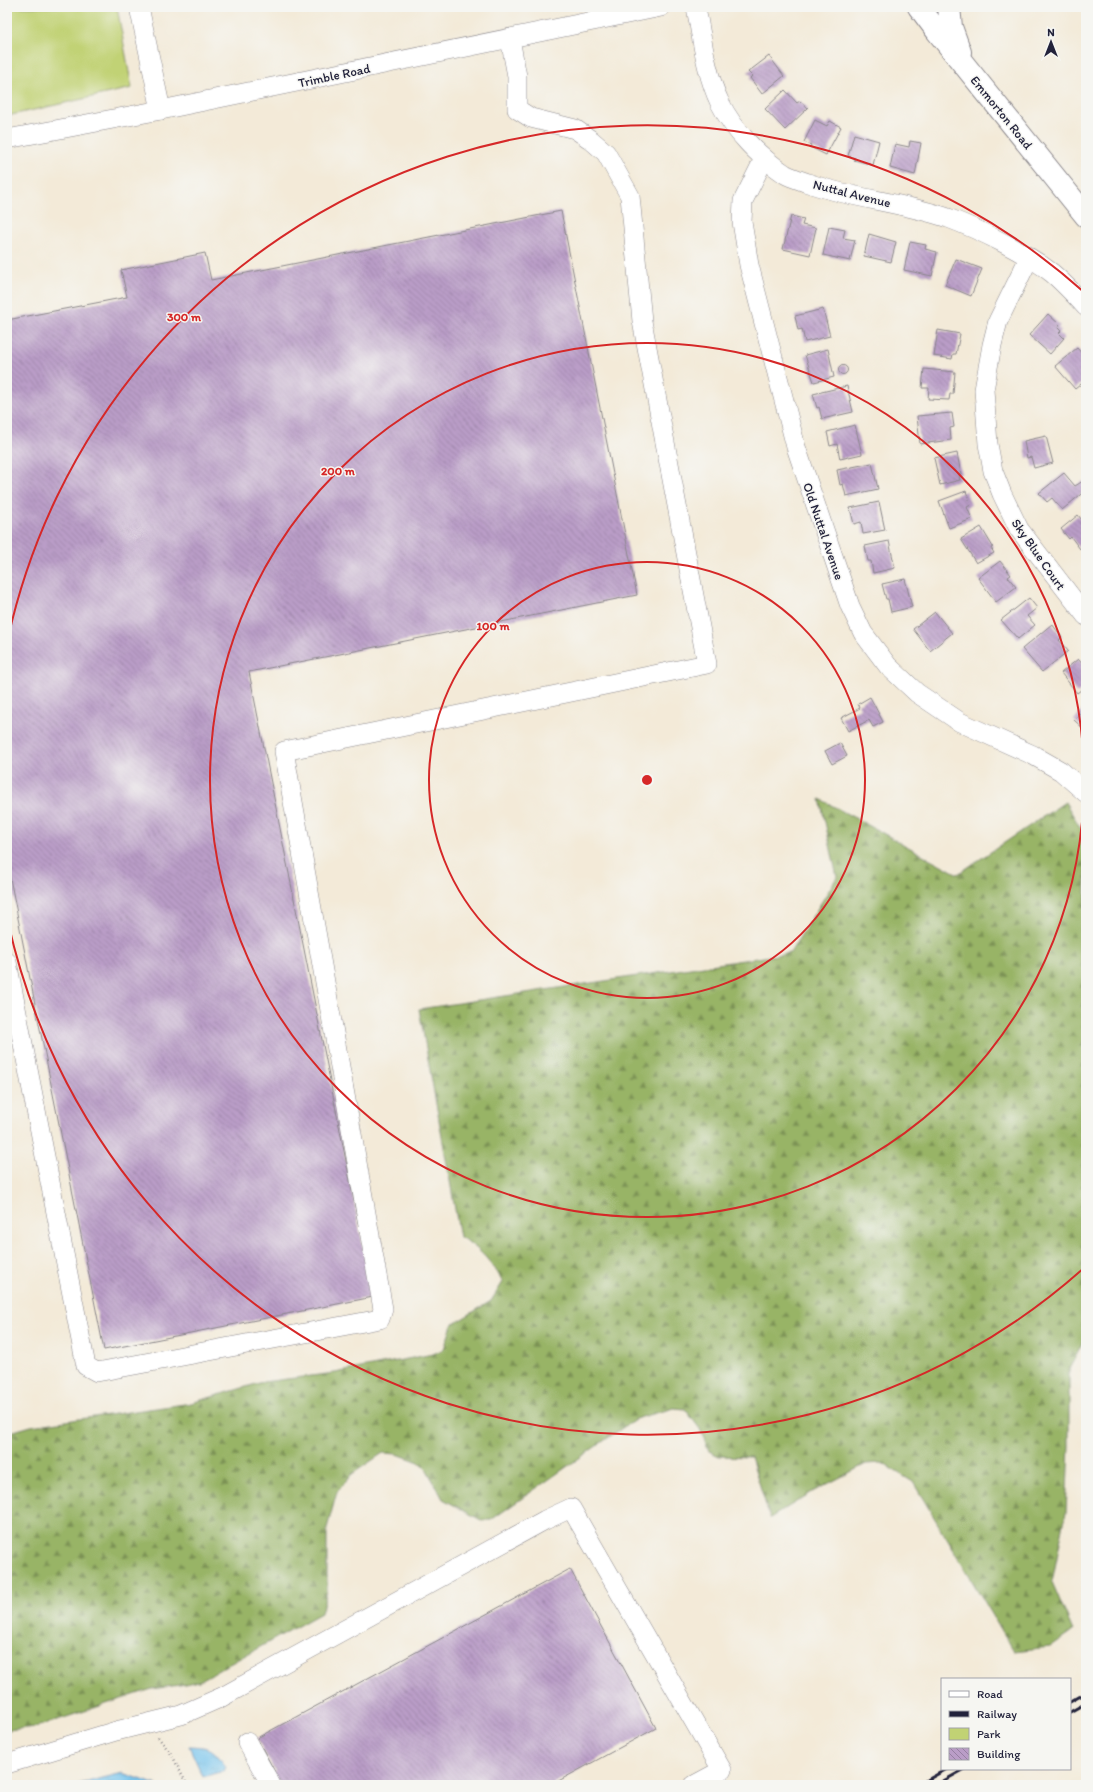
<svg xmlns="http://www.w3.org/2000/svg" width="1093" height="1792" font-family="Itim,sans-serif">
<style>
.forest{fill:url(#forest-firs);stroke:#5d6b50}
.green{fill:#c1d274;stroke:#727a58}
.water{fill:url(#water-ripples);stroke:#4a7294}
.building{fill:url(#building-back-hatch)}
.lines{fill:none;stroke-linecap:round;stroke-linejoin:round}
.minor-casing{stroke:#8a868a;stroke-width:20}
.major-casing{stroke:#8a868a;stroke-width:24}
.path{stroke:#8a868a;stroke-width:2.5;stroke-dasharray:1 3;stroke-linecap:butt}
.minor{stroke:#fff;stroke-width:19}
.major{stroke:#fff;stroke-width:22}
.rail{stroke:#22223b;stroke-width:3}
.ring{fill:none;stroke:#d62828;stroke-width:2}
.labels{text-anchor:middle;stroke-width:3;stroke-linejoin:round;paint-order:stroke}
.street-label{font-size:13px;fill:#22223b;stroke:#f6f6f2}
.centre{fill:#d62828;stroke:#f6f6f2;stroke-width:2}
.ring-label{font-size:12px;text-anchor:middle;font-weight:bold;fill:#d62828;stroke:#f6f6f2;stroke-width:3;stroke-linejoin:round;paint-order:stroke}
</style>
<defs>
<pattern id="forest-firs" width="22" height="20" patternUnits="userSpaceOnUse"><rect width="22" height="20" fill="#98b466"/><path d="M5 1l3.5 6h-7zM16 11l3.5 6h-7z" fill="#7c9255"/></pattern>
<pattern id="water-ripples" width="26" height="14" patternUnits="userSpaceOnUse"><rect width="26" height="14" fill="#72c2ed"/><path d="M2 4q2-2 4 0t4 0M15 11q2-2 4 0t4 0" fill="none" stroke="#62a6cc"/></pattern>
<pattern id="building-back-hatch" width="6" height="6" patternUnits="userSpaceOnUse"><rect width="6" height="6" fill="#ba9dc7"/><path d="M-1 5l2 2M0 0l6 6M5-1l2 2" fill="none" stroke="#9780a3"/></pattern>
</defs>
<rect width="100%" height="100%" fill="#f6f6f2"/>
<filter id="ink" filterUnits="userSpaceOnUse"><feTurbulence type="fractalNoise" baseFrequency=".025" numOctaves="2"/><feDisplacementMap in="SourceGraphic" scale="8" xChannelSelector="R" yChannelSelector="G"/><feConvolveMatrix kernelMatrix="1 2 1 2 8 2 1 2 1" color-interpolation-filters="sRGB"/></filter>
<filter id="wash" filterUnits="userSpaceOnUse"><feTurbulence type="fractalNoise" baseFrequency=".012" numOctaves="4" result="noise"/><feDisplacementMap in="SourceGraphic" scale="16" xChannelSelector="R" yChannelSelector="G"/><feGaussianBlur stdDeviation="0.9" result="paint"/><feColorMatrix in="noise" values="0 0 0 0 0 0 0 0 0 0 0 0 0 0 0 0 0 1.4 0 .05"/><feComposite in="paint" operator="in"/></filter>
<g filter="url(#wash)">
<rect width="100%" height="100%" fill="#f3ead8"/>
<path class="forest" d="M820,799L958,874L1065,802L1086,837V1337L1069,1369V1446L1066,1513L1052,1582L1073,1631L1050,1647L1014,1651L913,1482L882,1463L866,1464L814,1491L770,1518L751,1457L719,1456L709,1451L700,1429L685,1409L674,1408L635,1419L491,1520H481L443,1499L427,1470L419,1462L397,1454L383,1453L352,1474L337,1492L327,1528V1591L321,1613L199,1681L186,1684L152,1689L36,1727L7,1730V1433L31,1426L191,1403L263,1382L335,1373L433,1354L444,1349L452,1325L491,1301L503,1282C493,1264 479,1247 460,1237L419,1009L790,953L837,877Z"/>
<polygon class="green" points="7,7 117,7 132,88 7,116"/>
<g class="water">
<path d="M189,1746C212,1747 213,1748 226,1767L224,1771L203,1777Z"/>
<polygon points="123,1773 157,1785 75,1785"/>
</g>
<g id="blocks">
<g class="building">
<polygon points="769,56 784,76 762,94 750,78 752,76 748,72"/>
<polygon points="785,90 797,103 800,101 808,108 785,130 765,109"/>
<polygon points="815,120 827,126 830,121 841,127 826,155 810,147 811,145 804,142"/>
<polygon points="854,134 879,141 873,165 854,160 855,158 848,156"/>
<polygon points="910,141 921,143 915,175 890,168 895,144 909,147"/>
<polygon points="561,211 637,595 249,672 373,1297 104,1350 7,863 7,320 127,297 121,270 205,253 211,280"/>
<polygon points="791,216 804,219 802,225 816,228 810,255 783,249"/>
<polygon points="829,227 845,230 843,238 855,240 850,261 823,255"/>
<polygon points="869,234 896,242 891,262 864,256"/>
<polygon points="910,242 926,245 925,249 937,252 932,276 904,270"/>
<polygon points="956,259 982,269 971,296 945,285"/>
<polygon points="823,309 830,336 805,342 802,329 798,330 795,316"/>
<polygon points="1048,314 1060,325 1058,328 1061,331 1059,333 1064,338 1050,354 1029,335"/>
<polygon points="938,330 960,334 956,354 953,354 952,359 934,356"/>
<polygon points="1077,348 1086,358 1084,363 1086,365 1086,380 1075,389 1055,366"/>
<polygon points="828,349 834,377 814,382 805,355"/>
<circle cx="843" cy="370" r="4.5"/>
<polygon points="924,369 955,372 953,394 950,394 949,400 928,399 929,388 922,388"/>
<polygon points="847,386 853,412 822,419 819,407 817,408 813,394"/>
<polygon points="952,413 954,427 950,428 951,440 920,444 917,416"/>
<polygon points="855,425 862,454 840,459 837,444 830,446 827,432"/>
<polygon points="1046,436 1053,463 1034,468 1031,457 1027,458 1024,441"/>
<polygon points="957,453 961,474 959,474 960,480 940,485 934,458"/>
<polygon points="872,463 878,489 846,496 843,484 840,485 837,470"/>
<polygon points="1064,473 1075,486 1083,481 1086,485 1086,490 1062,510 1052,498 1047,502 1039,493"/>
<polygon points="966,491 971,505 967,507 972,519 949,528 939,501"/>
<polygon points="879,502 885,530 863,534 861,522 854,524 850,508"/>
<polygon points="1078,515 1086,525 1086,544 1080,549 1071,537 1069,539 1061,529"/>
<polygon points="981,527 993,547 991,548 994,553 976,563 961,539"/>
<polygon points="889,541 895,568 873,573 871,561 868,561 865,546"/>
<polygon points="1000,561 1011,575 1008,577 1016,587 996,602 978,578"/>
<polygon points="905,579 912,607 891,612 888,599 886,599 882,584"/>
<polygon points="1029,598 1037,608 1027,616 1035,625 1018,639 1001,620"/>
<polygon points="935,612 952,633 930,651 913,629"/>
<polygon points="1052,624 1062,637 1059,640 1068,651 1042,672 1022,649"/>
<polygon points="1078,659 1086,668 1086,686 1077,693 1061,673"/>
<polygon points="870,697 883,722 873,727 869,720 848,731 841,718 860,708 858,704"/>
<polygon points="1086,706 1086,731 1074,720"/>
<polygon points="840,743 847,756 832,764 825,751"/>
<polygon points="570,1569 656,1728 551,1785 276,1785 270,1774 275,1772 257,1738"/>
</g>
</g>
</g>
<g filter="url(#ink)">
<use href="#blocks" fill-opacity="0" stroke="#8a868a" stroke-width="1"/>
<g class="lines">
<defs>
<g id="minor">
<polyline points="139,7 161,110"/>
<path d="M696,7C702,39 706,74 720,103C734,131 759,157 785,174C792,178 800,180 808,183C853,199 902,202 948,218C980,230 1025,252 1052,273C1064,283 1075,295 1086,307"/>
<polyline points="7,139 161,110 661,7"/>
<polyline points="764,159 743,201 742,222 749,265 796,447 850,606 863,633 888,666 917,693 960,722 1033,755 1061,771 1086,793"/>
<polyline points="1029,258 998,321 992,345 984,390 988,444 993,471 1002,494 1019,529 1086,616"/>
<polyline points="7,962 86,1366 97,1372 380,1319 383,1309 284,751 707,664 642,321 630,196 606,153 591,140 575,129 531,118 517,109 517,76 510,39"/>
<polyline points="247,1742 271,1785"/>
<polyline points="7,1764 116,1731 181,1715 222,1697 545,1520 571,1508 722,1770 694,1785"/>
</g>
<g id="major">
<polyline points="919,7 937,31 1086,216"/>
<polyline points="949,7 951,27 960,52"/>
</g>
</defs>
<use href="#minor" class="minor-casing"/>
<use href="#major" class="major-casing"/>
<polyline class="path" points="158,1737 172,1755 187,1785"/>
<use href="#minor" class="minor"/>
<use href="#major" class="major"/>
<g class="rail">
<polyline points="1070,1702 1086,1693"/>
<polyline points="1070,1712 1086,1703"/>
<polyline points="918,1785 947,1769"/>
<polyline points="936,1785 965,1769"/>
</g>
</g>
</g>
<g class="ring">
<circle cx="647" cy="780" r="218"/>
<circle cx="647" cy="780" r="437"/>
<path d="M1085 1267A655 655 0 0 1 8 922M8 638A655 655 0 0 1 1085 293"/>
</g>
<g class="labels">
<g class="street-label">
<text transform="translate(334 75) rotate(-12)" y="5">Trimble Road</text>
<text transform="translate(1002 112) rotate(51)" y="5">Emmorton Road</text>
<text transform="translate(852 193) rotate(14)" y="5">Nuttal Avenue</text>
<text transform="translate(824 531) rotate(71)" y="5">Old Nuttal Avenue</text>
<text transform="translate(1039 554) rotate(55)" y="5">Sky Blue Court</text>
</g>
</g>
<circle cx="647" cy="780" r="6" class="centre"/>
<g class="ring-label">
<text x="184" y="321">300 m</text>
<text x="338" y="475">200 m</text>
<text x="493" y="630">100 m</text>
</g>
<rect width="1093" height="1792" fill="none" stroke="#f6f6f2" stroke-width="24"/>
<rect x="941" y="1678" width="130" height="92" fill="#f6f6f2" stroke="#a1a1a9"/>
<rect x="949" y="1691" width="20" height="6" fill="#ffffff" stroke="#a1a1a9"/>
<text x="977" y="1698" font-size="12" fill="#22223b">Road</text>
<rect x="949" y="1711" width="20" height="6" fill="#22223b" stroke="#a1a1a9"/>
<text x="977" y="1718" font-size="12" fill="#22223b">Railway</text>
<rect x="949" y="1728" width="20" height="12" fill="#c1d274" stroke="#a1a1a9"/>
<text x="977" y="1738" font-size="12" fill="#22223b">Park</text>
<rect x="949" y="1748" width="20" height="12" fill="url(#building-back-hatch)" stroke="#a1a1a9"/>
<text x="977" y="1758" font-size="12" fill="#22223b">Building</text>
<g transform="translate(1051 42)" stroke="#f6f6f2" stroke-width="3" paint-order="stroke">
<path d="M0-3L7 15L0 10L-7 15Z" fill="#22223b"/>
<text y="-6" font-size="11" font-weight="bold" text-anchor="middle" fill="#22223b">N</text>
</g>
</svg>
